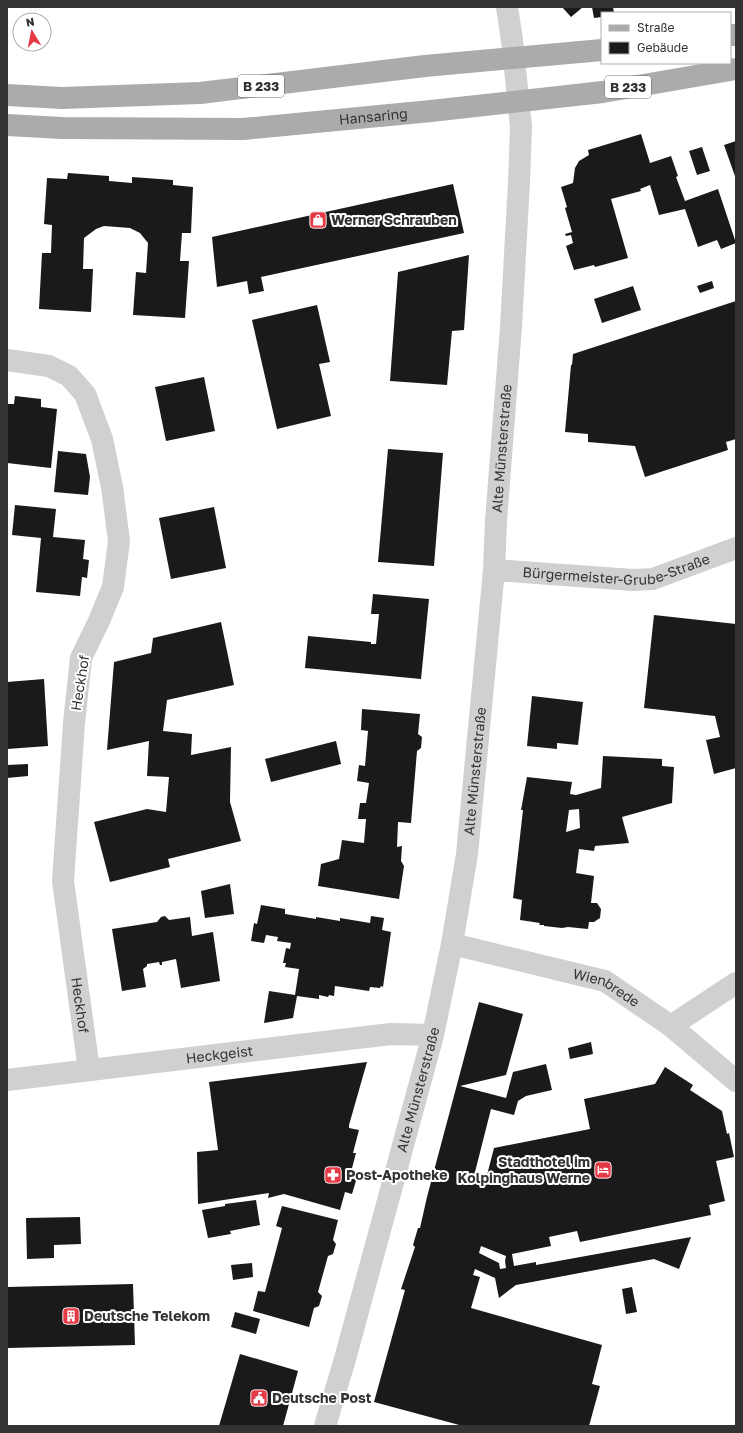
<svg xmlns="http://www.w3.org/2000/svg" width="743" height="1433" font-family="'Golos Text',sans-serif">
<style>
.building{fill:#1a1a1a;fill-rule:evenodd}
.lines{fill:none;stroke-linecap:round;stroke-linejoin:round}
.street{stroke:#d0d0d0;stroke-width:22}
.primary{stroke:#ababab;stroke-width:22}
.labels{text-anchor:middle;stroke-width:4;stroke-linejoin:round;paint-order:stroke}
.shield{fill:#fff;stroke:#707070;stroke-width:1}
.shield-label{font-size:13px;font-weight:bold;fill:#333}
.street-label{font-size:14px;fill:#333;stroke:#fff}
.poi-label{font-size:14px;font-weight:bold;fill:#333;stroke:#fff;text-anchor:start}
</style>
<rect width="100%" height="100%" fill="#fff"/>
<g class="building">
<polygon points="562,7 583,7 571,17"/>
<polygon points="592,7 613,7 614,13 602,13 602,17 594,18"/>
<polygon points="641,134 650,163 671,156 678,176 676,177 685,201 718,189 736,243 721,249 717,240 698,247 685,209 659,215 650,185 640,189 641,191 611,199 628,258 595,267 594,265 574,270 566,246 573,243 571,235 566,236 565,234 572,232 565,208 567,207 561,187 573,183 575,168 579,161 589,155 588,150"/>
<polygon points="736,141 736,179 724,145"/>
<polygon points="702,147 710,171 697,175 689,151"/>
<polygon points="68,173 109,176 109,181 132,183 132,177 173,180 173,185 193,187 191,233 182,233 180,261 189,261 185,318 133,315 136,272 146,273 148,243 140,233 130,228 104,226 96,229 84,238 83,269 93,269 91,312 39,309 42,253 51,253 52,225 44,224 47,178 67,179"/>
<polygon points="453,184 464,233 261,277 264,291 249,294 247,281 217,287 212,237"/>
<polygon points="469,255 464,330 452,331 447,385 390,381 398,272"/>
<polygon points="712,281 714,288 700,293 697,286"/>
<polygon points="633,286 641,310 602,323 594,299"/>
<polygon points="736,301 736,439 726,442 728,450 645,477 635,446 588,442 588,434 565,432 571,365 572,365 573,354"/>
<polygon points="317,305 330,362 319,364 331,416 277,429 252,320"/>
<polygon points="204,377 215,431 166,441 155,387"/>
<polygon points="15,396 41,399 41,407 57,409 51,468 7,463 7,404 14,404"/>
<polygon points="388,449 443,453 434,566 378,562"/>
<polygon points="58,451 86,454 90,477 88,495 54,492"/>
<polygon points="15,505 56,509 53,537 85,540 83,559 89,560 87,578 82,577 80,596 36,592 41,538 12,535"/>
<polygon points="214,507 226,568 171,579 159,518"/>
<polygon points="373,594 429,599 421,679 305,668 308,636 371,642 371,644 376,644 379,614 371,614"/>
<polygon points="654,615 736,624 736,768 714,774 706,740 720,737 715,716 644,708"/>
<polygon points="221,622 234,685 167,700 163,731 192,734 191,755 231,747 230,802 241,841 168,859 170,867 110,882 94,822 147,809 166,812 169,777 147,776 149,741 107,750 114,662 151,653 153,638"/>
<polygon points="44,679 48,746 7,749 7,682"/>
<polygon points="532,696 583,702 578,745 557,743 557,749 527,746"/>
<polygon points="362,709 420,714 418,734 422,737 421,748 417,751 411,823 398,822 397,847 402,846 401,861 404,866 399,899 318,886 321,864 339,859 342,840 364,843 366,819 358,819 360,803 366,803 369,783 357,781 359,765 365,766 368,731 361,730"/>
<polygon points="336,741 341,764 271,782 265,759"/>
<path d="M603,756L662,759V766L674,767L672,803L622,817L629,843L595,846L594,851L579,849L576,873L594,876L591,903H597L601,909L600,918L594,922H589L588,929L568,927L562,928L544,926V925H539L540,923L520,920L522,900L513,898L523,810H521L527,777L572,782L570,794L576,795L601,788ZM579,809L580,828L566,832L569,810Z"/>
<polygon points="28,764 28,776 7,778 7,765"/>
<polygon points="230,884 234,914 205,918 201,891"/>
<polygon points="261,905 285,909 285,914 316,919 316,917 340,921 340,918 370,923 371,916 384,918 382,930 391,932 383,987 381,986 380,988 370,987 369,991 335,986 334,996 329,995 328,997 319,995 319,999 297,996 293,1018 264,1023 269,991 295,995 299,969 285,967 286,963 283,963 286,948 290,949 291,943 277,941 278,937 266,935 264,943 251,941 254,923 257,924"/>
<polygon points="165,916 169,920 190,917 192,936 213,932 220,981 181,988 176,959 162,962 162,965 160,965 159,962 147,964 147,966 143,969 146,987 122,991 112,929 157,922 161,917"/>
<path d="M479,1002L523,1014L506,1075L460,1086L506,1098L513,1072L546,1064L552,1090L526,1096L518,1101L514,1115L491,1109L474,1176L486,1179L494,1148L590,1129L584,1099L655,1084L665,1067L693,1085L690,1090L722,1111L727,1134L729,1133L734,1157L716,1161L725,1201L709,1205L711,1215L580,1242L577,1231L549,1237L551,1246L512,1254L514,1266L536,1262V1265L691,1237L679,1269L654,1259L516,1285L499,1298L495,1278L475,1269L473,1275L480,1277L471,1308L602,1345L592,1384L600,1386L589,1426H463L374,1402L405,1290L401,1289L415,1247L413,1245L418,1228H420L427,1197ZM481,1246L506,1256L505,1261L506,1268L500,1269L499,1263L479,1253Z"/>
<polygon points="591,1042 593,1054 570,1059 568,1048"/>
<polygon points="367,1062 349,1125 349,1128 359,1130 353,1153 356,1153 351,1172 358,1174 352,1194 345,1192 340,1210 284,1194 268,1198 269,1193 198,1204 197,1152 218,1150 209,1082"/>
<polygon points="256,1200 260,1225 230,1231 231,1234 208,1238 202,1210 225,1206 225,1204"/>
<polygon points="282,1206 338,1220 333,1240 336,1244 333,1254 328,1256 318,1292 322,1296 319,1306 314,1308 309,1327 253,1311 258,1291 265,1292 282,1228 276,1226"/>
<polygon points="80,1217 81,1244 54,1245 54,1258 27,1259 26,1218"/>
<polygon points="252,1263 253,1277 233,1280 231,1265"/>
<polygon points="133,1284 135,1345 7,1348 7,1287"/>
<polygon points="632,1287 637,1312 626,1314 622,1289"/>
<polygon points="235,1312 260,1319 256,1334 231,1327"/>
<polygon points="240,1354 298,1371 283,1426 219,1426"/>
</g>
<g class="lines">
<g class="street">
<path id="s1" d="M7,360L49,366L69,376L85,394L102,439L112,487L119,541L113,587L99,621L81,658L74,723L63,881L89,1070"/>
<path id="s2" d="M494,570L633,580L653,579L736,548"/>
<path id="s3" d="M452,944L605,981L671,1026L736,1081"/>
<polyline points="671,1026 736,983"/>
<path id="s4" d="M7,1080L374,1036L391,1034L433,1035"/>
<path id="s5" d="M325,1426L345,1359L433,1035L452,944L467,854L494,570L496,521L511,327L519,182L521,127L512,40L507,7"/>
</g>
<g class="primary">
<polyline points="730,35 736,35"/>
<polyline points="7,95 62,98 200,93 425,66 602,50"/>
<path id="s6" d="M7,125L62,128L243,129L431,111L603,92L736,69"/>
</g>
</g>
<defs>
<symbol id="shop-square" viewBox="-11 -11 22 22"><rect x="-9" y="-9" width="18" height="18" rx="4" fill="#e63946" stroke="#fff"/><path d="M-5-2.5h2.3a2.7 3.5 0 0 1 5.4 0H5L5.5 6h-11ZM-1.5-2.5h3a1.5 2.3 0 0 0-3 0Z" fill="#fff"/></symbol>
<symbol id="hotel-square" viewBox="-11 -11 22 22"><rect x="-9" y="-9" width="18" height="18" rx="4" fill="#e63946" stroke="#fff"/><path d="M-6-4.5h1.5V1H6V5H4.5V3h-9V5H-6ZM-4 0a1.8 1.8 0 1 1 3.6 0ZM.5 0V-2.5h3Q6-2.5 6 0Z" fill="#fff"/></symbol>
<symbol id="pharmacy-square" viewBox="-11 -11 22 22"><rect x="-9" y="-9" width="18" height="18" rx="4" fill="#e63946" stroke="#fff"/><path d="M-2-6h4v4h4v4h-4v4h-4v-4h-4v-4h4Z" fill="#fff"/></symbol>
<symbol id="building-square" viewBox="-11 -11 22 22"><rect x="-9" y="-9" width="18" height="18" rx="4" fill="#e63946" stroke="#fff"/><path d="M-4-6H4V6H1V3H-1V6H-4ZM-2.5-4.3h1.7v1.8h-1.7ZM.8-4.3h1.7v1.8H.8ZM-2.5-1h1.7V.8h-1.7ZM.8-1h1.7V.8H.8Z" fill="#fff"/></symbol>
<symbol id="civic-square" viewBox="-11 -11 22 22"><rect x="-9" y="-9" width="18" height="18" rx="4" fill="#e63946" stroke="#fff"/><path d="M-.6-6.5H3V-4.5H.6V-3L4-1V1h2V6H-6V1h2V-1L-.6-3ZM-1.2 2.5V6h2.4V2.5Z" fill="#fff"/></symbol>
</defs>
<g fill-rule="evenodd">
<use href="#shop-square" x="308" y="210" width="20" height="20"/>
<use href="#hotel-square" x="593" y="1160" width="20" height="20"/>
<use href="#pharmacy-square" x="323" y="1165" width="20" height="20"/>
<use href="#building-square" x="61" y="1306" width="20" height="20"/>
<use href="#civic-square" x="249" y="1388" width="20" height="20"/>
</g>
<g class="labels">
<g class="shield">
<rect x="238" y="75" width="46" height="22" rx="3"/>
<rect x="605" y="76" width="46" height="22" rx="3"/>
</g>
<g class="shield-label">
<text x="261" y="91">B 233</text>
<text x="628" y="92">B 233</text>
</g>
<g class="street-label">
<text dy="5" stroke="none"><textPath href="#s6" startOffset="367">Hansaring</textPath></text>
<text dy="5" stroke="none"><textPath href="#s5" startOffset="997">Alte Münsterstraße</textPath></text>
<text dy="5" stroke="none"><textPath href="#s2" startOffset="124">Bürgermeister-Grube-Straße</textPath></text>
<text transform="translate(80 683) rotate(-81)" y="5">Heckhof</text>
<text dy="5" stroke="none"><textPath href="#s5" startOffset="673">Alte Münsterstraße</textPath></text>
<text dy="5" stroke="none"><textPath href="#s3" startOffset="161">Wienbrede</textPath></text>
<text dy="5" stroke="none"><textPath href="#s1" startOffset="714">Heckhof</textPath></text>
<text dy="5" stroke="none"><textPath href="#s4" startOffset="214">Heckgeist</textPath></text>
<text dy="5" stroke="none"><textPath href="#s5" startOffset="349">Alte Münsterstraße</textPath></text>
</g>
<g class="poi-label">
<text x="331" y="225">Werner Schrauben</text>
<text x="590" y="1167" text-anchor="end">Stadthotel im<tspan x="590" dy="16">Kolpinghaus Werne</tspan></text>
<text x="346" y="1180">Post-Apotheke</text>
<text x="84" y="1321">Deutsche Telekom</text>
<text x="272" y="1403">Deutsche Post</text>
</g>
</g>
<rect width="743" height="1433" fill="none" stroke="#333333" stroke-width="16"/>
<rect x="601" y="12" width="130" height="52" fill="#ffffff" stroke="#adadad"/>
<rect x="609" y="25" width="20" height="6" fill="#ababab" stroke="#adadad"/>
<text x="637" y="32" font-size="12" fill="#333333">Straße</text>
<rect x="609" y="42" width="20" height="12" fill="#1a1a1a" stroke="#adadad"/>
<text x="637" y="52" font-size="12" fill="#333333">Gebäude</text>
<g transform="translate(32 32) rotate(350)"><circle r="19" fill="#ffffff" stroke="#adadad"/>
<path d="M0-3L7 15L0 10L-7 15Z" fill="#e63946"/>
<text y="-6" font-size="11" font-weight="bold" text-anchor="middle" fill="#333333">N</text>
</g>
</svg>
